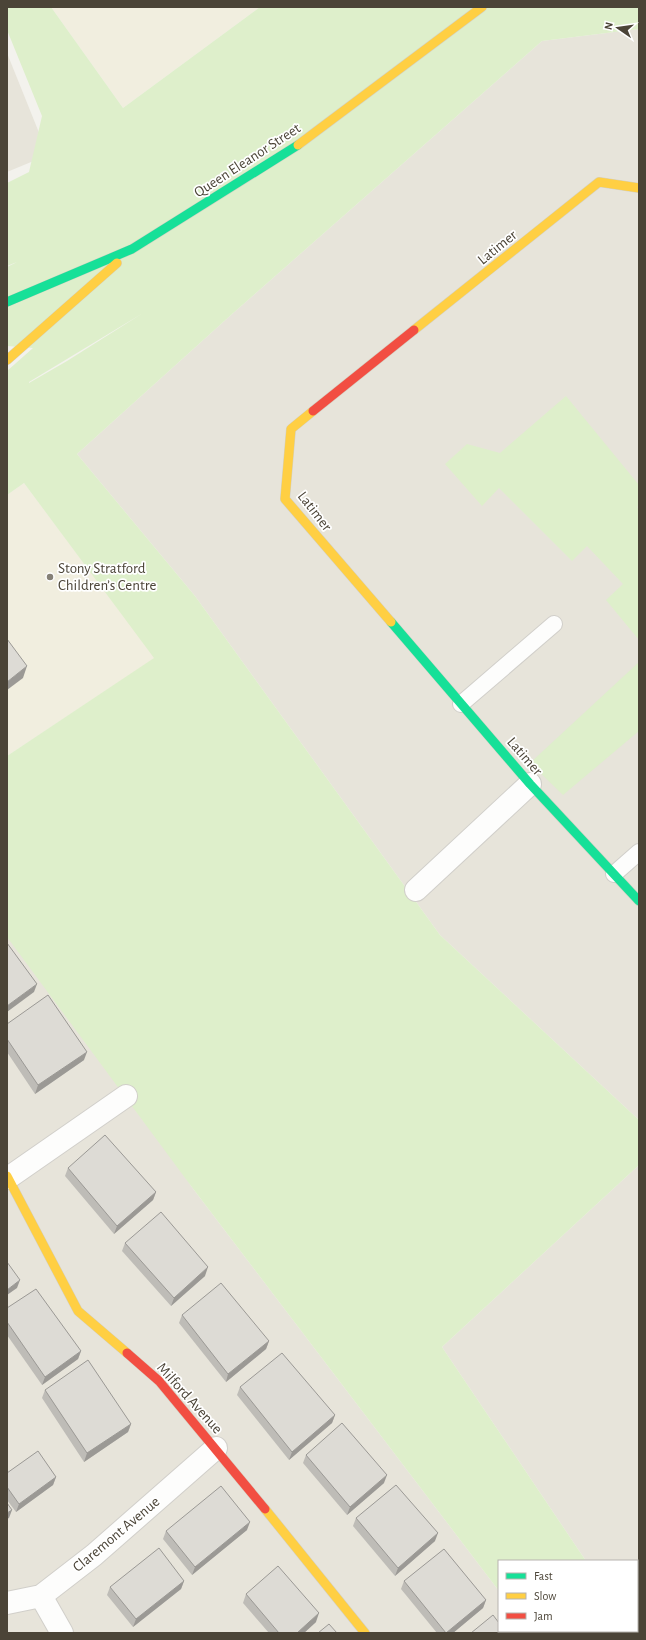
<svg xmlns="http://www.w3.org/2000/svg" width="646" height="1640" font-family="'Alegreya Sans',sans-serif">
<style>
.residential{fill:#e7e4da}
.education{fill:#f1eedf}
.green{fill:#deefcb;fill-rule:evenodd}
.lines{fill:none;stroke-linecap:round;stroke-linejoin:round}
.lane-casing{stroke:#d1cfca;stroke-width:18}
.street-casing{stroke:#d1cfca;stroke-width:24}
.fast-casing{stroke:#d3d0c3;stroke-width:10}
.slow-casing{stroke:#d3d0c3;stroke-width:10}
.jam-casing{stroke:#d3d0c3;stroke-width:10}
.lane{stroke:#fdfdfc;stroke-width:16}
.street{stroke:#fdfdfc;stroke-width:22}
.fast{stroke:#16e098;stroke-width:9}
.slow{stroke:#ffcf43;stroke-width:9}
.jam{stroke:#f24e42;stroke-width:9}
.wall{fill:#bebcb7}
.shaded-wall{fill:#9b9995}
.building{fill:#dddbd5;stroke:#9b9995}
.poi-dot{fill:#868177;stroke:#fff;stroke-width:1.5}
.labels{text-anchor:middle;stroke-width:3.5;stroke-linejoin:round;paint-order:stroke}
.street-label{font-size:15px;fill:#4b4437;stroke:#fff}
.poi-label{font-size:15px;fill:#4b4437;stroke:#fff;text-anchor:start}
</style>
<rect width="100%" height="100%" fill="#f3f2ed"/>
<g class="residential">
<polygon points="639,29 639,1120 440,935 195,596 77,454 231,315 542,41"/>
<polygon points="7,53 48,155 7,172"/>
<polygon points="7,926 100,1044 191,1186 499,1591 499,1631 529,1631 531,1633 7,1633"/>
<polygon points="639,1165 639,1633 635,1633 633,1631 637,1631 637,1561 586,1561 442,1347"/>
</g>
<g class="education">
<polygon points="51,7 260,7 123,108"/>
<polygon points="24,483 155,658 7,756 7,495"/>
</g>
<g class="green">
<path d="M7,7H51L123,108L260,7H639V29L542,41L231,315L77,454L195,596L440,935L639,1120V1165L442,1347L586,1561H499V1591L191,1186L7,937V756L154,658L24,483L7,495V371L33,348L7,346V267L17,262L7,266V183L29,172L42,116L7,30ZM143,313L67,361L29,383V382Z"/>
<polygon points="566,396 639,485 639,505 637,507 639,510 639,640 606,600 623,584 587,546 572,561 499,488 482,506 445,464 467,444 500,453"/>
<polygon points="639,662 639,731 563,795 530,763"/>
<polygon points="529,1631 633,1631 635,1633 531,1633"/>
</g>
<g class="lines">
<defs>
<g id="lane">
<polyline points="461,704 554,624"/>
<polyline points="614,874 639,852"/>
</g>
<g id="street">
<polyline points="416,890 530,784"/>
<polyline points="8,1178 126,1096"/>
<polyline points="41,1596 62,1633"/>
<polyline points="7,1603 41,1596 94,1555 216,1448"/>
</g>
<g id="fast">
<polyline points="7,302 132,249 298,145"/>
<polyline points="391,622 530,784 639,901"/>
</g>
<g id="slow">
<polyline points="298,145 482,7"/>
<polyline points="414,330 599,182 639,188"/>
<polyline points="7,360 117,263"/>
<polyline points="313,411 291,429 285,499 391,622"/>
<polyline points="7,1176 78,1311 127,1353"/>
<polyline points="265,1509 365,1633"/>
</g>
<g id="jam">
<polyline points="313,411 414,330"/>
<polyline points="127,1353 159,1381 265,1509"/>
</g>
</defs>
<use href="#lane" class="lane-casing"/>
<use href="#street" class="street-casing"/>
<use href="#fast" class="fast-casing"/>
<use href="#slow" class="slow-casing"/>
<use href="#jam" class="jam-casing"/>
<use href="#lane" class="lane"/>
<use href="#street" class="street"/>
<use href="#fast" class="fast"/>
<use href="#slow" class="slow"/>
<use href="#jam" class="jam"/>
</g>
<g class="wall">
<polygon points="7,1024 84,1060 35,1094 7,1052"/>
<polygon points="68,1168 156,1192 153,1200 114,1234 65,1176"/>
<polygon points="125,1243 205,1276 171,1306 122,1251"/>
<polygon points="7,1308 81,1351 78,1359 42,1385 7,1335"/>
<polygon points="182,1315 269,1341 266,1349 226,1382 179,1323"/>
<polygon points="240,1387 335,1415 332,1423 289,1460 237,1395"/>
<polygon points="45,1390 131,1424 128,1432 84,1462 42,1398"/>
<polygon points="306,1455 384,1483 347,1515 303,1463"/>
<polygon points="7,1473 56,1477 53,1485 16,1512 7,1500"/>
<polygon points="356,1518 435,1541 395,1576 353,1526"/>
<polygon points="247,1530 192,1575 163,1539 166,1531"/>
<polygon points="184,1581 181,1589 133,1627 107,1595 110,1587"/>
<polygon points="404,1581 486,1600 483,1608 453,1633 437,1633 401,1589"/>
<polygon points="246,1594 316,1622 304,1633 269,1633 243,1603"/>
</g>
<g class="shaded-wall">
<polygon points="27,666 23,678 7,690 7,682"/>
<polygon points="37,984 34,992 7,1012 7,1006"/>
<polygon points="87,1052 84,1060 35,1094 38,1085"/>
<polygon points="156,1192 153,1200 114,1234 117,1226"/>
<polygon points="208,1267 205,1276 171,1306 174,1298"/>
<polygon points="20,1280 17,1288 7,1295 7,1290"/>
<polygon points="269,1341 266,1349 226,1382 228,1374"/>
<polygon points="81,1351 78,1359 42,1385 45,1377"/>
<polygon points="335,1415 332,1423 289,1460 292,1452"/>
<polygon points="131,1424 128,1432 84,1462 87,1453"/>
<polygon points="387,1475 384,1483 347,1515 350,1507"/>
<polygon points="56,1477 53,1485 16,1512 19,1504"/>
<polygon points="12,1510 9,1518 7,1519 7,1513"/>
<polygon points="250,1522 247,1530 192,1575 195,1567"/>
<polygon points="438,1533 435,1541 395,1576 398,1568"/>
<polygon points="184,1581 181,1589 133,1627 136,1619"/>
<polygon points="486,1600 483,1608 453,1633 446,1633"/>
<polygon points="319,1613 316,1622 304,1633 297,1633"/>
</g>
<g class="building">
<polygon points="7,639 27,666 7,682"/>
<polygon points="7,943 37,984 7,1006"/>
<polygon points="48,995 87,1052 38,1085 7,1039 7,1024"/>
<polygon points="105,1135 156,1192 117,1226 68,1168"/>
<polygon points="161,1212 208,1267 174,1298 125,1243"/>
<polygon points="7,1262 20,1280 7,1290"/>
<polygon points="221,1283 269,1341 228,1374 182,1315"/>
<polygon points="36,1289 81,1351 45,1377 7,1322 7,1308"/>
<polygon points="282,1353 335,1415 292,1452 240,1387"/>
<polygon points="88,1360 131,1424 87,1453 45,1390"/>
<polygon points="342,1423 387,1475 350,1507 306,1455"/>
<polygon points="38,1451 56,1477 19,1504 7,1487 7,1473"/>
<polygon points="396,1485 438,1533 398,1568 356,1518"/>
<polygon points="221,1486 250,1522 195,1567 166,1531"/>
<polygon points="7,1503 12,1510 7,1513"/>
<polygon points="159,1548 184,1581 136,1619 110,1587"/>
<polygon points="444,1549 486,1600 446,1633 404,1581"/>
<polygon points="278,1566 319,1613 297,1633 279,1633 246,1594"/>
<polygon points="493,1615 499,1623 499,1631 506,1631 507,1633 471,1633"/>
<polygon points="329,1624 337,1633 318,1633"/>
</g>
<circle class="poi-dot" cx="50" cy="577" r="4"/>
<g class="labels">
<g class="street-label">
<text transform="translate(247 160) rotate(-33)" y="5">Queen Eleanor Street</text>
<text transform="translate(497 247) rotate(-39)" y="5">Latimer</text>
<text transform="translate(315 511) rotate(52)" y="5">Latimer</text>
<text transform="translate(525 756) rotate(49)" y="5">Latimer</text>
<text transform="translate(190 1398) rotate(48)" y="5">Milford Avenue</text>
<text transform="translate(116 1534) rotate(-40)" y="5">Claremont Avenue</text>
</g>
<g class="poi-label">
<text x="58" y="573">Stony Stratford<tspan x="58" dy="17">Children’s Centre</tspan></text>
</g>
</g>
<rect width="646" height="1640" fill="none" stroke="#4b4437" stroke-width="16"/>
<rect x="498" y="1560" width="140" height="72" fill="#ffffff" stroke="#b7b4af"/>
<rect x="506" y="1573" width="20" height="6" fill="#16e098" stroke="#b7b4af"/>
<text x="534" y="1580" font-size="12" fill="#4b4437">Fast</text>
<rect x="506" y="1593" width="20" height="6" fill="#ffcf43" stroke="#b7b4af"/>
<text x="534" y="1600" font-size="12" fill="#4b4437">Slow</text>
<rect x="506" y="1613" width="20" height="6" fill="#f24e42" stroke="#b7b4af"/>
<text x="534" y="1620" font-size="12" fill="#4b4437">Jam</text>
<g transform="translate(618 28) rotate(283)" stroke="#ffffff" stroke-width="3" paint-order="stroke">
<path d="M0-3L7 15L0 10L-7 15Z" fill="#4b4437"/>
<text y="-6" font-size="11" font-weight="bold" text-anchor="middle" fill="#4b4437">N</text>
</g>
</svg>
